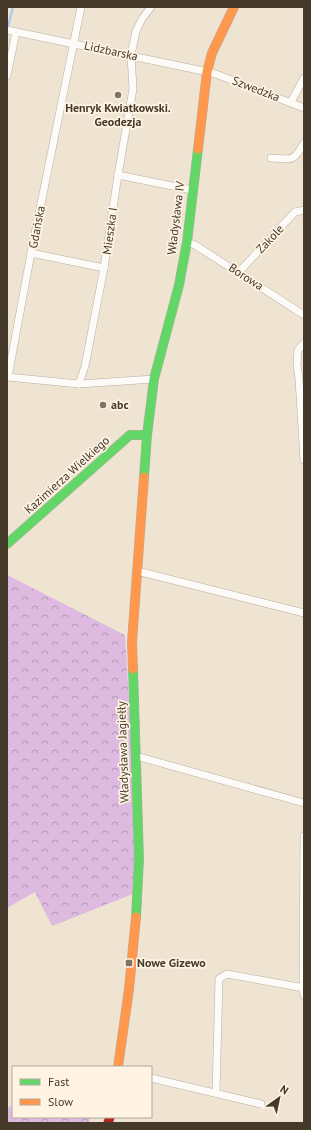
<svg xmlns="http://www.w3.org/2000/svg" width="311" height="1130" font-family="'PT Sans',sans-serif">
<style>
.forest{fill:url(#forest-crowns)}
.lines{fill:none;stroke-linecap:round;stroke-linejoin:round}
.stream{stroke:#a7c7ed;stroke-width:2}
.street-casing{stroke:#b9aea0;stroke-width:8}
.fast-casing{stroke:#b9aea0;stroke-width:10}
.slow-casing{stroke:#b9aea0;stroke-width:10}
.jam-casing{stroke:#b9aea0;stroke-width:10}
.street{stroke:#fdfbf8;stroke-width:7}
.fast{stroke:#63d668;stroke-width:9}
.slow{stroke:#ff974d;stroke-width:9}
.jam{stroke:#b3261e;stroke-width:9}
.poi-dot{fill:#807465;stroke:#fff3e4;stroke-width:1.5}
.labels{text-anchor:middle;stroke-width:3.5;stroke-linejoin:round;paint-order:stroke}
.street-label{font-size:12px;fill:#45392a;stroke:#fff3e4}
.poi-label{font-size:12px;font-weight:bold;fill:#45392a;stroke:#fff3e4;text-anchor:start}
</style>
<defs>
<pattern id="forest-crowns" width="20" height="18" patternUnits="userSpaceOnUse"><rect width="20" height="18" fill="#debae1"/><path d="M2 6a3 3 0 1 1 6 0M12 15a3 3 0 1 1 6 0" fill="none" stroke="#b698b7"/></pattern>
</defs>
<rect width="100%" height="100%" fill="#efe3d2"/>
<g class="forest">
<polygon points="7,575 125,635 139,859 138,892 52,926 35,892 7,908"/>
<polygon points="13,1106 13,1117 90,1117 89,1123 7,1123 7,1108"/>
</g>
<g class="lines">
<polyline class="stream" points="8,27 13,7"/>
<defs>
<g id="street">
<polyline points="151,7 142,19 136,31 131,55 133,89 118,175 104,268 85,366 79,384 154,379"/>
<polyline points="7,30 213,73 304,108"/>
<polyline points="7,76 16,32"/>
<polyline points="291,102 304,78"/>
<path d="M271,158C292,159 293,163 304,143"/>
<polyline points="118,175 192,190"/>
<polyline points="187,242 195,245 304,315"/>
<polyline points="31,253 104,268"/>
<polyline points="238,273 295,212 304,210"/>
<polyline points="304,343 298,350 297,364 299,379 304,460"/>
<polyline points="79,384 8,377 31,253 81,7"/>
<polyline points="137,571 304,613"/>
<polyline points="136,756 304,803"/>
<polyline points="304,836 303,987 304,995"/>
<polyline points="151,1078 261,1104"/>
<polyline points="216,1093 219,979 227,974 304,988"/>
</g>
<g id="fast">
<polyline points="144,477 147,435 154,379 179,285 187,242 198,149"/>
<polyline points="7,544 130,435 147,435"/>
<polyline points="133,669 139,859 136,917"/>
</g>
<g id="slow">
<polyline points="198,149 207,72 212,53 234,7"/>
<polyline points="133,669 132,642 144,477"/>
<polyline points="118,1067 129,989 136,917"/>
</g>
<polyline id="jam" points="108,1123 110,1117"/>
</defs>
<use href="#street" class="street-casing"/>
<use href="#fast" class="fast-casing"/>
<use href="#slow" class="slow-casing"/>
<use href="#jam" class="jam-casing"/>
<use href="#street" class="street"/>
<use href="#fast" class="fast"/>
<use href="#slow" class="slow"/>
<use href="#jam" class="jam"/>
</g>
<g class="poi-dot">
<circle cx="118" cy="95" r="4"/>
<circle cx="103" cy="405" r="4"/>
<rect x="125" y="959" width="8" height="8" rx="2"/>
</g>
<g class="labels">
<g class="street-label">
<text transform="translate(111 51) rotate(12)" y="4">Lidzbarska</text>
<text transform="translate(256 89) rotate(21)" y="4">Szwedzka</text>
<text transform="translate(176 218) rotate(-83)" y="4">Władysława IV</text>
<text transform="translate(37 227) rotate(-79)" y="4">Gdańska</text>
<text transform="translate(110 231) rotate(-82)" y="4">Mieszka I</text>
<text transform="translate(270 239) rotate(-47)" y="4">Zakole</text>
<text transform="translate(246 277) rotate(33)" y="4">Borowa</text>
<text transform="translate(67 475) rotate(-42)" y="4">Kazimierza Wielkiego</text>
<text transform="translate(123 752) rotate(-92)" y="4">Władysława Jagiełły</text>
</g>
<g class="poi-label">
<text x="118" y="112" text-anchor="middle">Henryk Kwiatkowski.<tspan x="118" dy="14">Geodezja</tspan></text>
<text x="111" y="409">abc</text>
<text x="137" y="967">Nowe Gizewo</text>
</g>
</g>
<rect width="311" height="1130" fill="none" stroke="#45392a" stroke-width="16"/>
<rect x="12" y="1066" width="140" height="52" fill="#fff3e4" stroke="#b5a99a"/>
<rect x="20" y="1079" width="20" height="6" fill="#63d668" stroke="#b5a99a"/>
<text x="48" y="1086" font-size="12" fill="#45392a">Fast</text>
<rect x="20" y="1099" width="20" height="6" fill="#ff974d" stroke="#b5a99a"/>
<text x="48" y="1106" font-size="12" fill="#45392a">Slow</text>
<g transform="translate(279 1098) rotate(33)" stroke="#fff3e4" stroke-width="3" paint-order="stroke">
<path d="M0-3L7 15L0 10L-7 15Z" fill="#45392a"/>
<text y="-6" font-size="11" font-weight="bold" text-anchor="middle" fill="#45392a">N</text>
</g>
</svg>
